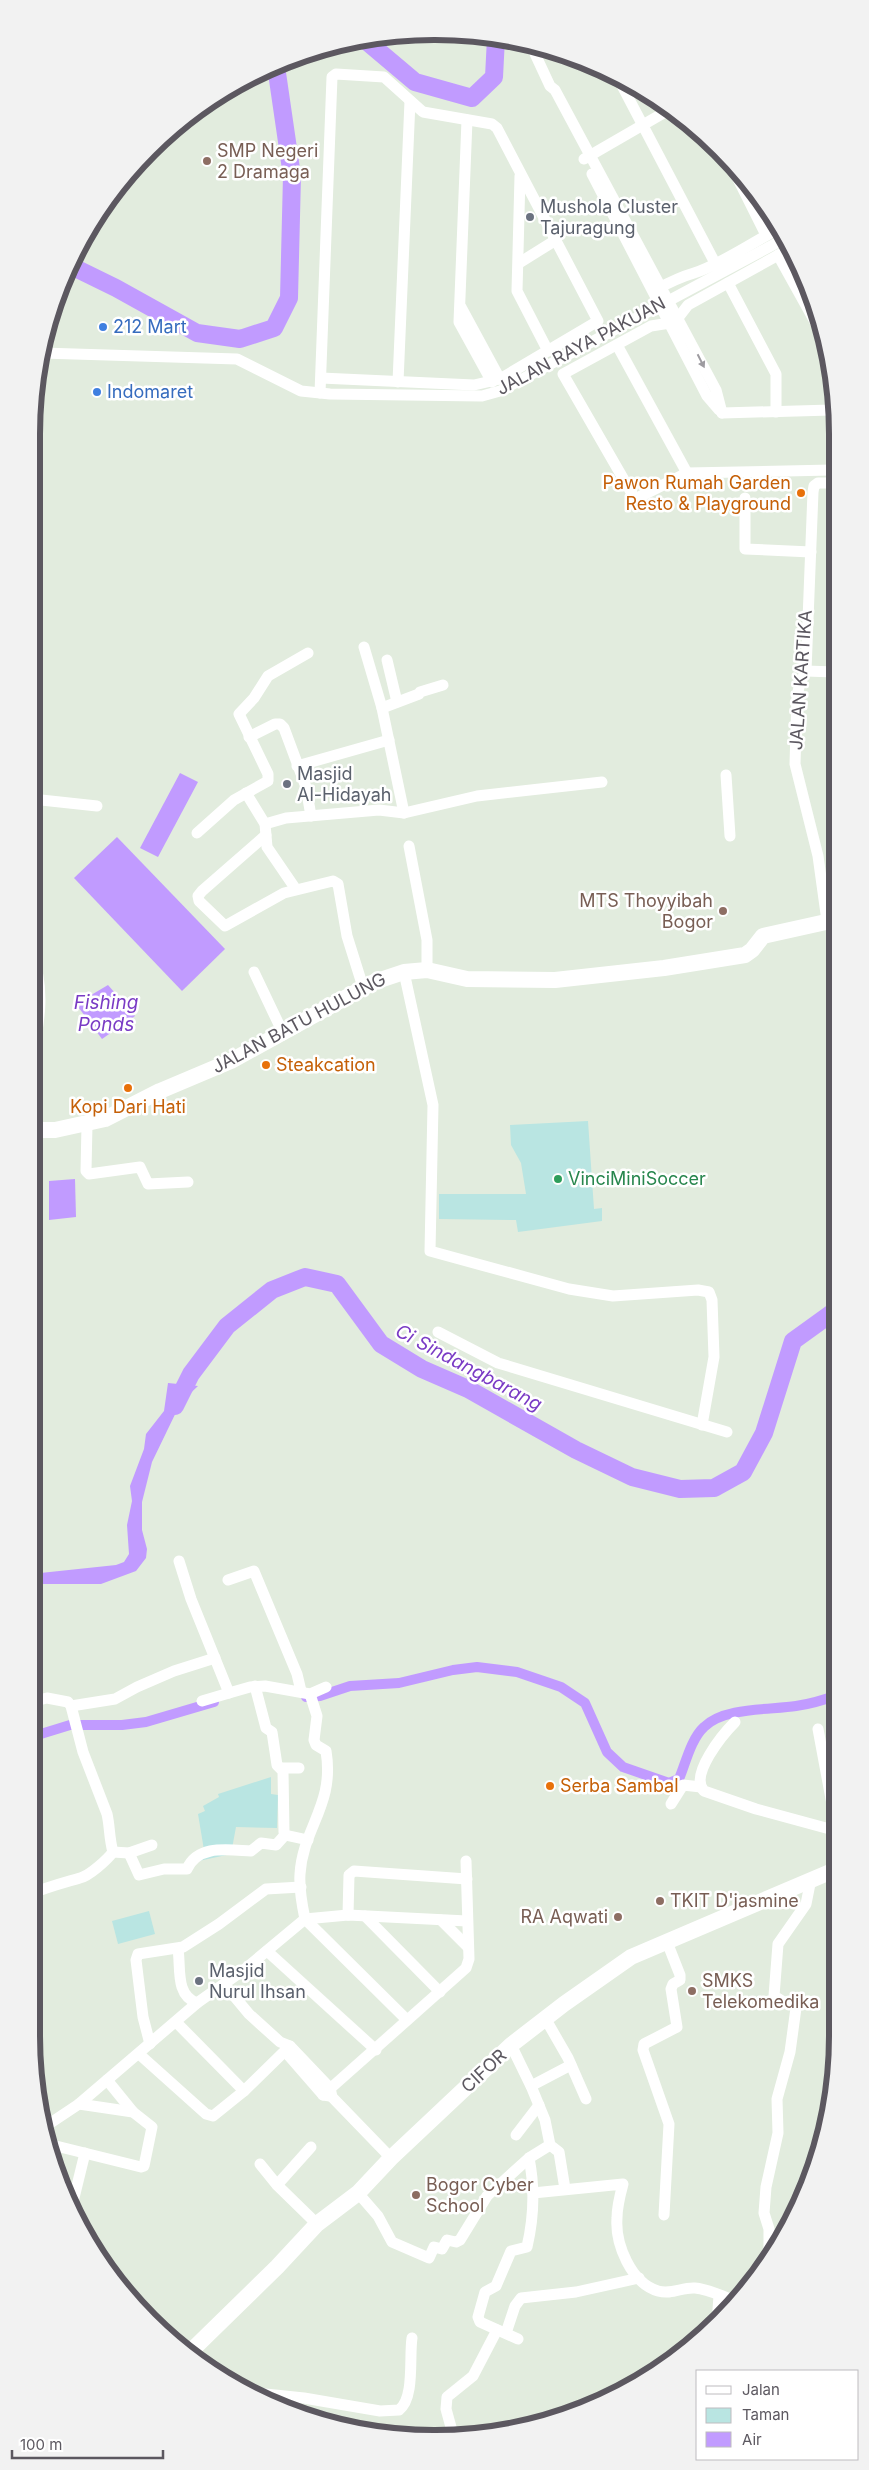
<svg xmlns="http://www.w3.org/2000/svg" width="869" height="2470" font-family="Inter,sans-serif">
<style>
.green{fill:#b9e5e2}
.water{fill:#c19bff}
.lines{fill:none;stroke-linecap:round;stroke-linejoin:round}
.canal{stroke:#c19bff;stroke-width:10}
.river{stroke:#c19bff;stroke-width:18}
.street{stroke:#fff;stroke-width:11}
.secondary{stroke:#fff;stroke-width:16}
.oneway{fill:#9d9ba0}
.education-dot{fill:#8d6e63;stroke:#fff;stroke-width:2}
.worship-dot{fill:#6b7280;stroke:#fff;stroke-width:2}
.shop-dot{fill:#3f7fe0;stroke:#fff;stroke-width:2}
.food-dot{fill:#e8710a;stroke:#fff;stroke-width:2}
.leisure-dot{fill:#2e9e5b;stroke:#fff;stroke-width:2}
.labels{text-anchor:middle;stroke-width:5;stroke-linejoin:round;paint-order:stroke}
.education-label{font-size:18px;fill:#785e54;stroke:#fff;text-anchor:start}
.worship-label{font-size:18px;fill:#5b616d;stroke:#fff;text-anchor:start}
.shop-label{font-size:18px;fill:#366cbe;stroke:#fff;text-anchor:start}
.street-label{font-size:18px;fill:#5c5860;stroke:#fff}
.food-label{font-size:18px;fill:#c56008;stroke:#fff;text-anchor:start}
.leisure-label{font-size:18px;fill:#27864d;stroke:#fff;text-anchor:start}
.water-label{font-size:19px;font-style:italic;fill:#7a3bc5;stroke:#fff}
.rim{fill:none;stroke:#5c5860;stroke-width:6}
</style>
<rect width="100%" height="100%" fill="#e2ecde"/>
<g class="green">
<polygon points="588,1121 594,1209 602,1208 602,1221 518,1232 516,1220 439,1219 439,1194 526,1194 521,1163 511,1145 510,1125"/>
<polygon points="271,1777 271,1794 278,1795 277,1828 236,1827 231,1854 194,1862 204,1850 198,1814 205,1811 203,1806 219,1797 218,1794"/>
<polygon points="149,1911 155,1934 118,1944 112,1921"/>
</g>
<g class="water">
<polygon points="180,773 198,782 158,857 140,848"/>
<polygon points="117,837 225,949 182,991 74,878"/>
<polygon points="108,985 135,1016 102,1039 76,1004"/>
<polygon points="75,1179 76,1217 49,1220 49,1181"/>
<polygon points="168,1383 198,1386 181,1402 152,1462 142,1502 142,1530 147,1549 146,1558 136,1571 101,1584 31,1584 31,1574 116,1565 124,1562 129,1554 127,1525 132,1501 130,1486 144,1449 146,1434 164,1411"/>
</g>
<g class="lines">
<g class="canal">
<path d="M306,1697L320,1696L350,1686L399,1683L453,1670L477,1667L517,1672L561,1687L585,1703L607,1752L623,1767L669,1783L679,1779C686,1762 691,1739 704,1727C724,1707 770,1710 796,1706C810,1704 824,1700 837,1695"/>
<polyline points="31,1737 70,1725 122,1725 146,1722 214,1702"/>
</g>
<g class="river">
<polyline points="364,39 415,82 472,98 494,77 496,38"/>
<polyline points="69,265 116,288 197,333 240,339 274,328 289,298 292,176 276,66"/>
<polyline points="175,1406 191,1374 227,1326 272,1290 305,1277 337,1284 381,1344 422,1369 468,1389 576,1450 632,1477 680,1489 714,1488 743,1472 764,1433 793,1341 836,1310"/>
</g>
<g class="street">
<polyline points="530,43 550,86 555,90 716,390 722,413"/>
<polyline points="618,78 715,263"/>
<polyline points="467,120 459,322 492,382"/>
<polyline points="584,159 667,111"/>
<polyline points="729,161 766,235"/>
<polyline points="592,174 707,396 719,410"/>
<polyline points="520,176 517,291 548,351"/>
<polyline points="791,248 688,305 678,318 670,323 651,326 563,374 635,499 687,473 832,470"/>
<polyline points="778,255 818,327"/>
<polyline points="519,263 556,240"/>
<polyline points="728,283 776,374 776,412"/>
<path d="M655,290C668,283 680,277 694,273C718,266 755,241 778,229"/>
<polyline points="461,307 500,379"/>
<polyline points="617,345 687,473"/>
<polyline points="42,353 237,359 301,391 330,394 482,396 500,391 784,239"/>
<polyline points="834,381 834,388"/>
<polyline points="398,382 410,101"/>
<polyline points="320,393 332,77 336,74 384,77 423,112 492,124 497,128 598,321 500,379 474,385 321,378"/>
<polyline points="722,413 831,410 834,407"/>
<polyline points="745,498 745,549 811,552"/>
<polyline points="364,647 382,708 404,813"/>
<polyline points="387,660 397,702"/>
<polyline points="806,671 835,672"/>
<polyline points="382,708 419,694 420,692 443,685"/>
<polyline points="249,737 275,724 280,724 284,728 306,787 311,816"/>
<polyline points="31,746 34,752 31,816"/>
<polyline points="297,766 389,740"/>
<polyline points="726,775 730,836"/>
<polyline points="246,793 265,824 267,847 295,888"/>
<polyline points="32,799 97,806"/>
<polyline points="265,824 286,818 379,810 404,813 477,796 602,782"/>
<polyline points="197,833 234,800 268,781 268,774 239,714 254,698 268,676 308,653"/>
<polyline points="266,835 202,891 198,896 199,901 225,926 284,893 333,881 338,884 347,936 363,987"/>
<polyline points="409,846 427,940 427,970"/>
<polyline points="827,921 818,856 795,764 797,696 800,683 806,671 813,492 814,486 818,483 834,483"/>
<path d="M31,954C47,988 38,1029 31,1064"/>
<polyline points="254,972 283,1033"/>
<polyline points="404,972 433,1105 430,1251 569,1289 613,1296 698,1290 709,1292 712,1300 714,1357 702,1425"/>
<polyline points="87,1125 86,1171 89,1174 140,1167 148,1184 188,1182"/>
<polyline points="438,1332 498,1363 727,1432"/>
<polyline points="179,1561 191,1599 229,1693 250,1687 265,1686 310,1694 326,1687"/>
<polyline points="228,1580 254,1571 297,1674 301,1691"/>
<polyline points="255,1686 266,1728 272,1732 277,1765 283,1771 284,1832 285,1835 308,1840"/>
<path d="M310,1694L317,1716L314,1740L316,1745L326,1751C335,1805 303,1827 300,1874C299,1889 302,1905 305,1919L407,2020"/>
<polyline points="202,1701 229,1693"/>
<path d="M31,1702L47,1698L68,1702L71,1706L83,1752L107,1814C110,1827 109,1838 113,1852C107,1860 89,1876 80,1878C63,1883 47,1887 31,1894"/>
<polyline points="71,1706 115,1699 137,1687 174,1671 215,1658"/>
<path d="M735,1722C723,1734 689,1775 704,1791L756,1809L837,1831"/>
<polyline points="818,1729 837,1831"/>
<polyline points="282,1768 299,1768"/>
<polyline points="671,1804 683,1785 701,1787"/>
<polyline points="113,1852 129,1853 152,1845"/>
<path d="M129,1853L139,1875L164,1869H187C198,1844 229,1850 251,1851L261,1843L276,1845L285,1835"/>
<polyline points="31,1870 38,1891"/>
<polyline points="348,1915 349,1875 354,1871 467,1879"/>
<polyline points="365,1916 440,1992"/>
<polyline points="441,1920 468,1947"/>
<path d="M178,1949C181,1968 175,1995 197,2003"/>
<polyline points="267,1951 376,2050"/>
<polyline points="224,1984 249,2014 280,2042 290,2046 330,2088 332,2097 391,2158"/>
<polyline points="545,2018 568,2058 586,2099"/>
<polyline points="176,2022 244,2091"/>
<polyline points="150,2044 143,2017 136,1960 138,1954 183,1947 219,1924 266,1889 301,1887"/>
<polyline points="511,2045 531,2086 545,2120 550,2145 559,2152 565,2189"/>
<polyline points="139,2054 206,2114 213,2116 244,2091 290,2046"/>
<polyline points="289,2056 323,2095 330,2096"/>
<polyline points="531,2086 571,2065"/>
<polyline points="323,2095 466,1968 469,1959 466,1861"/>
<polyline points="79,2104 133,2112"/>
<polyline points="43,2128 79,2104 197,2003 245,1969 305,1919 348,1915 467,1921"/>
<polyline points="516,2135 539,2105"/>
<polyline points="48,2144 141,2167 144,2166 152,2127 133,2112 107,2080"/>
<polyline points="260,2164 277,2185 317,2224"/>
<polyline points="277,2185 311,2147"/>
<polyline points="358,2193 378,2216 392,2242 429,2258 434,2247 442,2249 447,2240 456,2242 460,2240 487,2196 529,2158 550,2145"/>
<path d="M533,2193L623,2184C620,2195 617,2207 617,2218C615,2244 631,2283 658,2291C672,2295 682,2287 695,2288C709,2289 723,2297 736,2301"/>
<polyline points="72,2206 85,2153"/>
<polyline points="664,2215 669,2124 643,2050 644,2044 677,2027 671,1989 673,1984 680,1980 680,1975 667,1942"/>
<polyline points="772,2255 769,2251 769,2229 764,2213 766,2187 778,2133 777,2099 790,2052 796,2008 793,2004 782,2001 774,1996 778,1944 806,1904 811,1879"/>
<polyline points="717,2323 719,2296"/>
<polyline points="506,2333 515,2306 521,2298 576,2292 639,2278"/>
<path d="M518,2339L480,2322L478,2317L485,2292L496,2286L511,2251L527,2247C534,2217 535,2188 529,2158"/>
<path d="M247,2392L304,2398L380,2411L399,2410C415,2398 409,2357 412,2338"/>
<polyline points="454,2438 446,2409 447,2397 473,2376 497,2330"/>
</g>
<g class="secondary">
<polyline points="31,1130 55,1130 105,1119 160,1091 231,1061 374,982 404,972 427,970 467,979 555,980 664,968 745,955 752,950 763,936 835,920"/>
<polyline points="188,2354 277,2267 317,2224 358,2193 391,2158 511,2045 564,2004 631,1957 837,1869"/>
</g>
</g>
<defs><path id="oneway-solid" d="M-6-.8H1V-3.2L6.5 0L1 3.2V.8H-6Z" transform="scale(1.25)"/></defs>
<use class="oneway" href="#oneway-solid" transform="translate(701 361) rotate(63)"/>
<g class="education-dot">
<circle cx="207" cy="161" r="5"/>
<circle cx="723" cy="911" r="5"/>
<circle cx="660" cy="1901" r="5"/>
<circle cx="618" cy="1917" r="5"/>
<circle cx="692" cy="1991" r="5"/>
<circle cx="416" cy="2195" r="5"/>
</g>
<g class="worship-dot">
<circle cx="530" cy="217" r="5"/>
<circle cx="287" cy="784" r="5"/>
<circle cx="199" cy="1981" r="5"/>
</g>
<g class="shop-dot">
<circle cx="103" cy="327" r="5"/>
<circle cx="97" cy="392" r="5"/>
</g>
<g class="food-dot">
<circle cx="801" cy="493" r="5"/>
<circle cx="266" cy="1065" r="5"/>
<circle cx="128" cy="1088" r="5"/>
<circle cx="550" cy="1786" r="5"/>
</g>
<circle class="leisure-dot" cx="558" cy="1179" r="5"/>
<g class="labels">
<g class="education-label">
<text x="217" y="157">SMP Negeri<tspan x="217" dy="21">2 Dramaga</tspan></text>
<text x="713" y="907" text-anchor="end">MTS Thoyyibah<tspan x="713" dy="21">Bogor</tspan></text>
<text x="670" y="1907">TKIT D'jasmine</text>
<text x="608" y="1923" text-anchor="end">RA Aqwati</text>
<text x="702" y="1987">SMKS<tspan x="702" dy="21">Telekomedika</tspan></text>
<text x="426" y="2191">Bogor Cyber<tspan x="426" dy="21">School</tspan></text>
</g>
<g class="worship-label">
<text x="540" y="213">Mushola Cluster<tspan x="540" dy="21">Tajuragung</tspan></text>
<text x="297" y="780">Masjid<tspan x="297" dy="21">Al-Hidayah</tspan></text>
<text x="209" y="1977">Masjid<tspan x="209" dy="21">Nurul Ihsan</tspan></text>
</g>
<g class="shop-label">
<text x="113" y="333">212 Mart</text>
<text x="107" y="398">Indomaret</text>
</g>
<g class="street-label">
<text transform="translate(581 346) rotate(-28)" y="6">JALAN RAYA PAKUAN</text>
<text transform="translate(801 680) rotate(-86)" y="6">JALAN KARTIKA</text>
<text transform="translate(299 1023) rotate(-28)" y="6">JALAN BATU HULUNG</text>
<text transform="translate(484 2071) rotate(-43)" y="6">CIFOR</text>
</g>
<g class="food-label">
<text x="791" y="489" text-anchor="end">Pawon Rumah Garden<tspan x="791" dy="21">Resto &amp; Playground</tspan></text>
<text x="276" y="1071">Steakcation</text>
<text x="128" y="1113" text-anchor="middle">Kopi Dari Hati</text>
<text x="560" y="1792">Serba Sambal</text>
</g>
<g class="leisure-label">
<text x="568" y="1185">VinciMiniSoccer</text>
</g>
<g class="water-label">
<text x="106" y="1009">Fishing<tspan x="106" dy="22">Ponds</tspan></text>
<text transform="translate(469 1367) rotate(28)" y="7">Ci Sindangbarang</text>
</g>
</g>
<path d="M0 0H869V2470H0ZM434 40H435A394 394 0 0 1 829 434V2036A394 394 0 0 1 435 2430H434A394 394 0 0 1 40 2036V434A394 394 0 0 1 434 40Z" fill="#f2f2f2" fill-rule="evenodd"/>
<path class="rim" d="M434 40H435A394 394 0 0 1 829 434V2036A394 394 0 0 1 435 2430H434A394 394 0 0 1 40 2036V434A394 394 0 0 1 434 40Z"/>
<rect x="696" y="2370" width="162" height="90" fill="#ffffff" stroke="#bebcbf"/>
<rect x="706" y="2386" width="25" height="8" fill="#ffffff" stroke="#bebcbf"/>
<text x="742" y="2395" font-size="15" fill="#5c5860">Jalan</text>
<rect x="706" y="2408" width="25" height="15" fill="#b9e5e2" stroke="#bebcbf"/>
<text x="742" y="2420" font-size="15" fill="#5c5860">Taman</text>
<rect x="706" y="2432" width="25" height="15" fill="#c19bff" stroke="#bebcbf"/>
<text x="742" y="2445" font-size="15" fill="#5c5860">Air</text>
<path d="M12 2450v8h151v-8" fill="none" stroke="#5c5860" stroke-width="2.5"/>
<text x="20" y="2450" font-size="15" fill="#5c5860" stroke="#ffffff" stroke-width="4" paint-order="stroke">100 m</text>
</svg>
